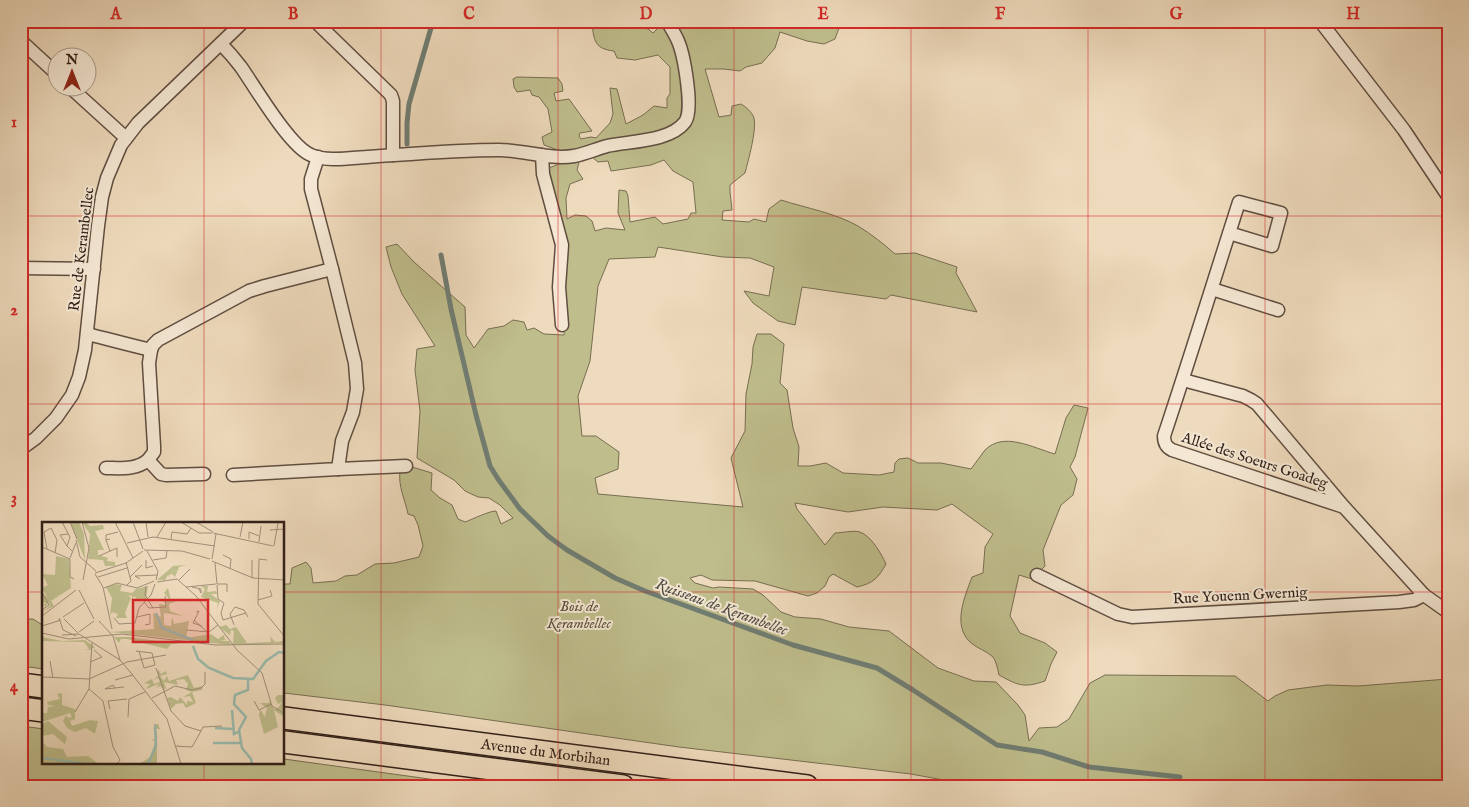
<svg xmlns="http://www.w3.org/2000/svg" width="1469" height="807" font-family="'IM FELL English',serif">
<style>
.green{fill:#bfbd8c;stroke:#786e52}
.lines{fill:none;stroke-linecap:round;stroke-linejoin:round}
.stream{stroke:#707d72;stroke-width:5}
.minor-casing{stroke:#604e41;stroke-width:15}
.trunk-casing{stroke:#301f18;stroke-width:24}
.minor{stroke:#f4e7d3;stroke-width:12}
.trunk{stroke:#eedabc;stroke-width:21}
.grid{fill:none;stroke:#d62828;stroke-width:1;stroke-opacity:0.55}
.labels{text-anchor:middle;stroke-width:4;stroke-linejoin:round;paint-order:stroke}
.street-label{font-size:15px;fill:#301f18;stroke:#f4e7d3}
.park-label{font-size:15px;font-style:italic;fill:#5b4e3b;stroke:#f4e7d3}
.water-label{font-size:16px;font-style:italic;fill:#504e45;stroke:#f4e7d3}
.inset-river{fill:none;stroke:#9abbae;stroke-width:2.5}
.inset-road{fill:none;stroke:#a28f7a;stroke-width:1}
.view{fill:#d62828;fill-opacity:0.15;stroke:#d62828;stroke-width:2.5}
.inset-edge{fill:none;stroke:#301f18;stroke-width:2.5}
.neatline{fill:none;stroke:#d62828;stroke-width:2}
.grid-label{font-size:16px;text-anchor:middle;font-weight:bold;fill:#d62828}
</style>
<rect width="100%" height="100%" fill="#eedabc"/>
<filter id="stains"><feTurbulence type="fractalNoise" baseFrequency=".004" numOctaves="4"/><feColorMatrix values="0 0 0 0 .2 0 0 0 0 .09 0 0 0 0 .02 0 0 0 .5 -.17"/></filter>
<radialGradient id="worn" r=".72"><stop offset=".6" stop-color="#630" stop-opacity="0"/><stop offset="1" stop-color="#630" stop-opacity=".3"/></radialGradient>
<g class="green">
<path d="M623,21L648,29L653,33L659,27L688,21H844L839,28L835,39L824,44L807,41L780,32L775,48L762,63L746,67L740,71L724,69H705L719,117L731,115L732,106L741,104C746,107 752,112 754,118C757,130 748,161 745,173L730,185V192L732,210L723,211L722,220L749,222L754,219L766,222L769,209L781,200C806,208 835,213 858,226C871,234 884,244 895,254L915,253L957,267L956,273L977,312L891,295L886,299L802,287L795,325L778,321L753,303L744,291L769,296L774,267L750,258L723,257L658,247L655,257L609,259L598,286L590,361L578,396L582,436H596L619,452L618,469L595,478L598,494L743,507L731,458L745,431L746,394L752,364L753,347L757,334H771L784,344L780,383L787,390L793,428L799,447L798,466H810L826,463L843,473L879,475L894,472L895,463L899,459L908,458L918,463H941L971,469C976,463 980,456 985,450C1004,431 1033,448 1055,454L1066,418L1074,405L1088,408L1075,457L1070,467L1077,479L1073,495L1061,505L1043,550L1045,566L1032,579L1019,575L1010,616L1020,633L1045,643L1057,652L1051,664L1045,681C1024,688 1019,686 999,675C998,670 996,661 993,657C987,651 976,648 970,642C952,625 965,596 972,577L983,573L985,547L993,534L952,504L937,510L883,507L848,512L795,503L797,509L825,545L835,533C842,533 853,530 860,532C871,536 881,553 886,564C878,578 874,583 857,587L833,574L829,577L825,586L817,593L808,596L755,581L712,580L701,575L690,578L695,583L713,588L719,587L753,589L763,595L781,612L795,617L821,619L849,627L889,631L938,668L974,681L996,682L1018,705L1025,715L1029,741L1039,728L1057,727L1069,719L1090,683L1105,675L1235,676L1268,701L1275,696L1288,690L1327,685L1358,686L1448,679V786H976L911,774L679,747L385,705L284,693V584H290L292,568L306,562L311,568L313,583L336,581L345,576L357,575L375,564L394,563L419,557L423,546L418,525L414,516L408,514C405,499 398,487 400,471L412,467L432,473L431,490L440,498L452,505L458,519L465,522C473,519 489,511 496,511L501,524L513,518L500,505L489,498L478,497L465,491L454,480L417,458L420,411L415,370L417,349L435,346L402,294L391,267L386,247L397,244L414,262L465,307L466,335L474,348L488,329L504,326L513,320L524,322L527,330L534,328L544,334L564,335L566,309L546,169C555,166 570,158 579,162L577,170L583,179L570,184L566,198L567,219L575,215L586,216L592,221L595,231L606,228L625,230L618,213L619,190L626,191L628,196L630,222L655,217L663,224L688,219L691,213H696L693,182L673,171L664,160L651,165L611,171L608,161L598,162L591,156L566,153L544,145L542,137L552,132L548,109L539,97L532,95L530,90L517,92L514,87L513,79L517,77L558,78L562,84L563,91L554,93L556,101L569,99L592,131L580,133L579,136L581,139L591,137L596,138L610,123L613,114L610,88L617,89L626,124L643,115L654,106L667,108V98L670,94V67L658,55L635,60L617,58L614,51C595,49 594,41 592,24Z"/>
<polygon points="21,619 33,619 44,626 44,669 21,666"/>
<polygon points="21,726 44,729 44,763 284,763 284,759 480,786 113,786 78,783 49,786 21,786"/>
</g>
<g class="lines">
<g class="stream">
<polyline points="407,144 407,123 409,104 433,21"/>
<polyline points="441,255 451,309 476,415 490,466 498,479 520,509 548,536 567,550 615,578 645,591 793,645 877,668 913,690 997,745 1042,752 1089,767 1180,777"/>
</g>
<defs>
<g id="minor">
<polyline points="315,21 391,95 393,101 393,155"/>
<polyline points="1320,21 1404,130 1448,196"/>
<polyline points="21,41 58,75"/>
<path d="M221,44C228,51 235,59 241,67C255,87 290,147 311,155C327,162 350,158 367,157C411,154 455,150 499,150C524,150 550,160 574,156C585,154 596,149 607,146C629,141 670,142 685,122C694,110 684,55 678,41C675,34 671,28 667,21"/>
<polyline points="71,88 126,138"/>
<polyline points="542,155 543,174 562,245 559,287 562,325"/>
<polyline points="318,157 311,179 311,189 332,269"/>
<path d="M1229,233L1272,246L1281,213L1239,202C1214,280 1190,358 1164,436C1164,443 1166,447 1172,450L1344,507"/>
<polyline points="21,268 94,269"/>
<polyline points="1212,289 1278,310"/>
<path d="M87,334C108,339 129,345 151,350L153,345L158,340L249,291L265,286L332,269L355,363L357,389L353,412L342,441L338,469L233,475"/>
<polyline points="151,350 149,363 154,446 154,452 148,460 161,474 166,475 204,474"/>
<polyline points="1183,380 1243,396 1251,400 1257,404 1344,507 1424,595"/>
<polyline points="21,449 36,438 56,418 72,395 79,377 85,350 98,226 102,197 107,178 121,145 138,123 244,21"/>
<path d="M106,468C121,468 136,470 148,460"/>
<polyline points="338,469 406,466"/>
<polyline points="1037,575 1118,614 1132,617 1399,602 1414,600 1424,595 1448,612"/>
</g>
<g id="trunk">
<polyline points="21,684 44,687"/>
<polyline points="21,708 44,711"/>
<path id="s1" d="M284,718L807,786"/>
<polyline points="284,742 623,786"/>
</g>
</defs>
<use href="#minor" class="minor-casing"/>
<use href="#trunk" class="trunk-casing"/>
<use href="#minor" class="minor"/>
<use href="#trunk" class="trunk"/>
</g>
<path class="grid" d="M204,21V523M381,21V786M558,21V786M734,21V786M911,21V786M1088,21V786M1265,21V786M21,216H1448M21,404H1448M21,592H44M284,592H1448M204,763V786"/>
<g class="labels">
<g class="street-label">
<text transform="translate(81 249) rotate(-83)" y="5">Rue de Kerambellec</text>
<text transform="translate(1255 460) rotate(18)" y="5">Allée des Soeurs Goadeg</text>
<text transform="translate(1240 595) rotate(-3)" y="5">Rue Youenn Gwernig</text>
<text dy="5" stroke="none"><textPath href="#s1" startOffset="264">Avenue du Morbihan</textPath></text>
</g>
<g class="park-label">
<text x="579" y="611">Bois de<tspan x="579" dy="17">Kerambellec</tspan></text>
</g>
<g class="water-label">
<text transform="translate(722 606) rotate(20)" y="6">Ruisseau de Kerambellec</text>
</g>
</g>
<g transform="translate(42 522)">
<rect width="242" height="242" fill="#eedabc"/>
<path d="M28,0H37L42,12L43,38ZM40,0H51L45,1L48,4L61,3L62,7L53,9L62,28H56V33L66,36L65,39L73,40V44H63L61,38L46,37L48,12ZM14,34L27,37L29,66L9,79L12,84L0,90L8,84L7,80L3,85L1,82H5L0,80V72L5,75L0,66L6,63L0,52L13,53ZM145,43L137,45L133,55L130,52L127,53L129,56L126,53L123,58H115L131,44ZM74,62L80,63L78,69L90,71L94,67L106,64L104,77L97,79L92,74L90,79V74L86,73L89,76L83,91L85,96H74L76,92L70,90L68,93L70,76L64,65ZM159,64H166L165,70L174,69L175,72H169L178,79L175,87L176,81L159,75L163,67ZM126,66L129,79H135L127,82L128,89L141,94L122,91V103L129,104L130,95L132,102L147,99L144,116L169,112L176,117L182,113L183,118L178,119H187L189,123L69,110L112,107L111,91L119,95L117,82L125,83L121,79L127,77L122,71ZM184,103L188,107L194,105L205,121L229,120L228,114L233,120L242,119L241,114L242,121L191,123L192,109L189,108L188,113L177,105ZM0,115L20,119L43,118L53,125L48,128L42,127H47L42,120L0,119ZM72,115H87L138,122H129L125,127L85,117H79L77,121ZM116,147L119,152L124,149L125,152L118,154L122,159L125,154L127,159L146,153L152,166L161,164L160,168L150,170L154,181L144,186L141,181L134,182L129,187L125,176L129,175L136,179L138,175L145,183V179L151,180L148,174L141,175L150,170L144,168L146,162L142,157L134,158L136,163L122,160L124,166L122,168L118,164L114,166L117,162L104,167L108,162L102,161L110,157L112,162L118,160L116,156L111,158L116,154ZM20,171V183L33,187V197L28,199L30,204L48,198L56,199L53,212L44,206L33,210L25,206L21,199L24,193L26,196L30,195L28,191L0,200V191H5L6,185L13,184L6,183L5,180L18,177L15,172ZM236,173H242V195L232,188L236,205L222,212L217,193L218,187L223,195L225,186L218,181H227V178L232,187L237,185L240,180L236,182L233,176ZM6,199L25,215L23,222L11,212L0,214V202ZM112,202H116L118,207H115V242H97L110,234L113,219L109,218L113,217L115,207ZM0,219L5,225L21,227L25,235L46,234L57,242H0Z" fill="#bfbd8c"/>
<path class="inset-river" d="M114,91L120,106L151,118M151,124L156,137L167,146L191,156L211,157L224,139L237,130L243,131M206,157V168L193,173L192,182L204,195L197,208L200,226L209,237L210,242M190,188L192,212L196,210M173,206L191,207M171,221H200M0,236L45,242M106,242L114,223L113,203"/>
<path class="inset-road" d="M20,0L28,15L25,24L30,29M28,0L35,17M40,0L47,26L41,58M73,0L91,36M91,0L101,27M104,0L106,15M139,0L157,11H170M154,0L171,10M228,8L243,7M171,11L231,24M115,15L124,0M198,15L201,0M129,17L130,10L145,12L149,6M207,17V10L217,14M34,18L38,35L54,49M64,18V13L76,10M217,20L219,4M85,21L111,15L173,24M25,24L18,13L26,12M232,24L236,1M0,25L28,37V55L32,57M5,27L2,10L9,6L15,18L13,31M102,28L140,29L168,37M68,29L64,18L68,17M105,29L116,49L114,58M181,33L189,37L188,47M57,34L75,26V35M28,36L34,21M170,37L174,12M104,38V46L111,44M111,38L124,36L125,29M210,38V56M225,38L217,37L216,82L243,115M170,39L211,56L243,58M84,40L89,59L84,64M173,41L175,62M53,51L84,41L101,29M53,52L61,65L70,107M56,55L85,46M88,55L100,43M98,57L93,54L116,53M137,58L148,47M115,60L135,57L154,74L195,128L220,151L230,184L243,192M175,62H185V70M175,63L176,77L182,81L179,91L181,98L204,91M104,64L103,73L111,86M144,65L174,62M150,65L159,67V71L157,67M62,66L75,61L95,66L112,59M37,68L52,97M0,70L7,83L0,88M216,78L230,74L228,68M102,80L107,86L124,85L123,74M154,90L157,89L151,101L160,104M0,94L34,68M21,95L42,81M95,95L108,92V102L103,103M17,96L21,108L34,114M72,96L77,102L93,101L97,86L109,73L113,62M22,97L36,111M152,98L164,109M57,99L71,114L78,138L89,151M192,103L188,92L193,85L202,88L206,95M0,104L19,98M144,108L167,110L176,103M37,110L52,99M0,111L27,117L80,112L174,123L243,122M37,112L78,138M20,113L37,112M50,121L47,167L61,179L71,225L78,238L75,242M94,129L110,131L113,143L102,146L97,129M8,139L11,156M48,140L60,135L52,128M114,146L129,189L143,204L159,209L150,225L133,224M89,151L125,197L139,242M0,155L47,157L85,140L124,133M73,158L91,153M73,166L63,167L71,163L73,166L82,165M110,176L133,164L150,168L159,166L163,162V150M212,179L217,188L229,182M68,187L66,179L85,177M33,190L47,167M86,195L87,177L103,170M159,209L161,205L180,204"/>
<path class="view" d="M91,78H166V120H91Z"/>
<rect width="242" height="242" class="inset-edge"/>
</g>
<rect width="1469" height="807" fill="none" stroke="#eedabc" stroke-width="55"/>
<g transform="translate(72 72)"><circle r="24" fill="#f4e7d3" stroke="#a69788"/>
<path d="M0-4L9 19L0 12L-9 19Z" fill="#8f2418"/>
<text y="-8" font-size="14" font-weight="bold" text-anchor="middle" fill="#301f18">N</text>
</g>
<rect x="28" y="28" width="1414" height="752" class="neatline"/>
<g class="grid-label">
<text x="116" y="19">A</text>
<text x="293" y="19">B</text>
<text x="469" y="19">C</text>
<text x="646" y="19">D</text>
<text x="823" y="19">E</text>
<text x="1000" y="19">F</text>
<text x="1176" y="19">G</text>
<text x="1353" y="19">H</text>
<text x="14" y="127">1</text>
<text x="14" y="315">2</text>
<text x="14" y="503">3</text>
<text x="14" y="691">4</text>
</g>
<rect width="100%" height="100%" filter="url(#stains)"/>
<rect width="100%" height="100%" fill="url(#worn)"/>
</svg>
